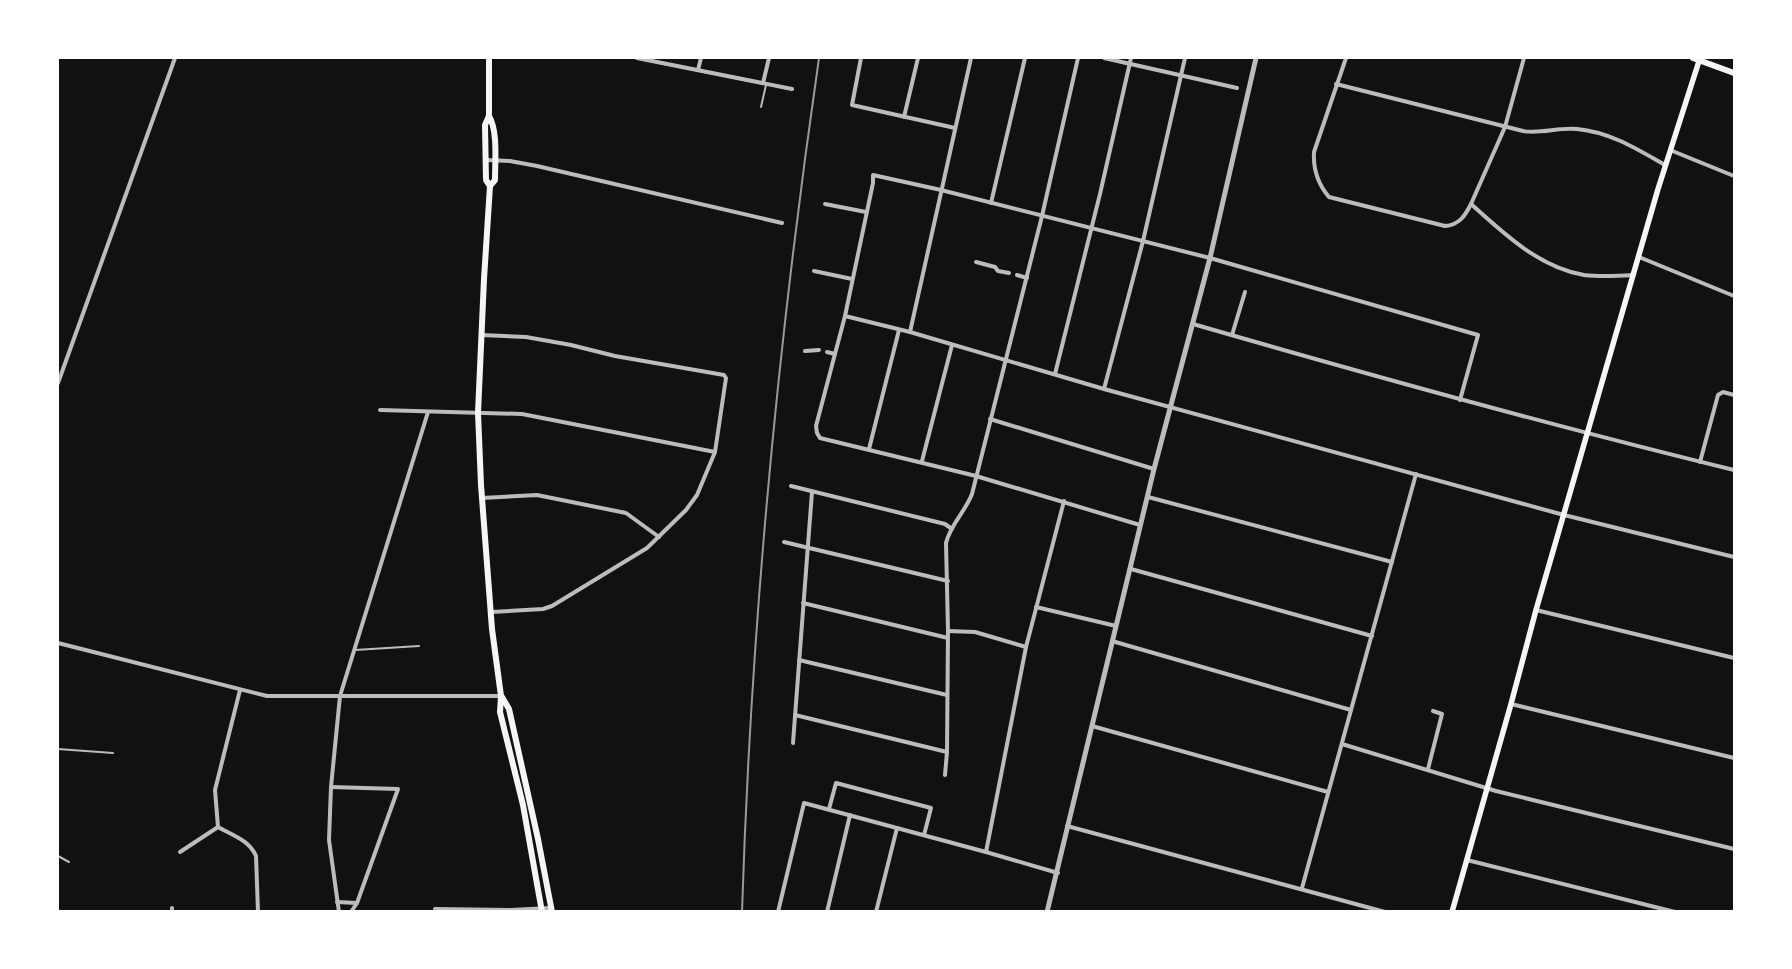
<svg xmlns="http://www.w3.org/2000/svg" width="1792" height="969" font-family="'Exo 2',sans-serif">
<style>
.lines{fill:none;stroke-linecap:round;stroke-linejoin:round}
.service{stroke:#bcbcbc;stroke-width:2}
.minor{stroke:#bcbcbc;stroke-width:4}
.tertiary{stroke:#bcbcbc;stroke-width:5}
.secondary{stroke:#f5f5f5;stroke-width:5.5}
.primary{stroke:#f5f5f5;stroke-width:6}
.rail{stroke:#9a9a9a;stroke-width:2}
</style>
<rect width="100%" height="100%" fill="#111"/>
<g class="lines">
<g class="service">
<polyline points="761,107 766,85"/>
<polyline points="355,650 419,646"/>
<polyline points="58,749 113,753"/>
<polyline points="58,856 69,862"/>
</g>
<g class="minor">
<polyline points="637,58 792,89"/>
<polyline points="861,58 852,105 955,128"/>
<polyline points="1104,58 1237,88"/>
<path d="M1346,58L1314,152C1313,169 1317,183 1329,197L1445,226C1459,225 1465,216 1471,204L1505,127L1524,58"/>
<polyline points="698,70 701,58"/>
<polyline points="763,83 769,58"/>
<path d="M1336,84L1523,131C1541,134 1559,127 1577,129C1610,132 1637,149 1665,165"/>
<polyline points="904,117 918,58"/>
<polyline points="1670,150 1734,176"/>
<polyline points="486,160 510,161 537,166 782,223"/>
<polyline points="991,203 1025,58"/>
<polyline points="825,204 866,212"/>
<path d="M1471,204C1503,233 1540,268 1584,275C1601,277 1617,276 1634,275"/>
<polyline points="1639,257 1734,296"/>
<polyline points="976,262 995,267 998,271 1009,273"/>
<polyline points="814,271 852,279"/>
<polyline points="1017,275 1027,278"/>
<polyline points="845,316 910,332 1104,389 1564,515 1734,557"/>
<path d="M1193,324C1373,376 1553,426 1734,470"/>
<polyline points="910,332 971,58"/>
<polyline points="481,335 526,337 571,345 615,356 724,375 726,378 715,452 697,495 686,510 647,548 552,606 543,609 491,612"/>
<polyline points="1232,335 1245,292"/>
<polyline points="805,351 819,350"/>
<polyline points="827,352 835,354"/>
<polyline points="1055,374 1100,194 1131,58"/>
<polyline points="58,383 175,58"/>
<polyline points="1104,389 1143,241 1185,58"/>
<polyline points="380,410 522,414 715,452"/>
<polyline points="990,419 1154,469"/>
<polyline points="869,449 899,330"/>
<polyline points="922,461 952,345"/>
<polyline points="1700,462 1718,395 1723,392 1734,395"/>
<polyline points="791,486 945,524 952,529"/>
<polyline points="1148,497 1392,562"/>
<polyline points="482,498 537,495 626,513 659,537"/>
<polyline points="1140,525 976,476 820,438 817,433 816,426 845,316 873,183 873,175 941,190 1210,258 1478,335 1460,400"/>
<polyline points="784,542 948,581"/>
<polyline points="1131,569 1372,636"/>
<polyline points="803,603 948,638"/>
<polyline points="1036,607 1116,626"/>
<polyline points="1536,610 1734,658"/>
<polyline points="948,631 975,632 1026,647"/>
<polyline points="1112,641 1351,710"/>
<polyline points="58,643 267,696 501,696"/>
<polyline points="799,660 947,695"/>
<path d="M240,690L215,790L218,827C232,835 249,840 256,856L258,912"/>
<polyline points="1511,704 1734,758"/>
<polyline points="795,715 947,752"/>
<polyline points="1092,726 1328,792"/>
<polyline points="793,743 812,492"/>
<polyline points="1342,744 1496,791 1734,849"/>
<polyline points="1428,769 1442,714 1433,711"/>
<path d="M945,775L947,752L948,631L946,543C950,525 965,512 972,494L1042,216L1078,58"/>
<polyline points="331,787 398,789 357,903 351,912"/>
<polyline points="829,809 836,783 931,808 924,835"/>
<polyline points="1067,826 1385,912"/>
<polyline points="180,852 218,827"/>
<polyline points="986,852 1026,647 1064,501"/>
<polyline points="1467,860 1675,912"/>
<polyline points="1302,888 1416,474"/>
<polyline points="337,902 357,903"/>
<polyline points="172,908 172,912"/>
<polyline points="435,909 510,910 551,908"/>
<polyline points="339,912 329,840 331,787 340,696 428,412"/>
<polyline points="778,912 804,803 986,852 1058,873"/>
<polyline points="827,912 850,815"/>
<polyline points="876,912 897,828"/>
</g>
<polyline class="tertiary" points="1047,912 1154,469 1210,258 1256,58"/>
<polyline class="secondary" points="1452,912 1511,704 1536,610 1658,189 1700,58"/>
<g class="primary">
<polyline points="489,58 489,116 485,125 486,180 490,186 484,279 478,413 481,485 492,629 501,696 500,712 523,805 542,912"/>
<polyline points="1693,58 1734,73"/>
<path d="M489,116C498,131 495,161 495,180L490,186"/>
<polyline points="502,697 509,709 538,839 552,912"/>
</g>
<path class="rail" d="M742,912C751,625 778,341 819,58"/>
</g>
<rect width="1792" height="969" fill="none" stroke="#ffffff" stroke-width="118"/>
</svg>
